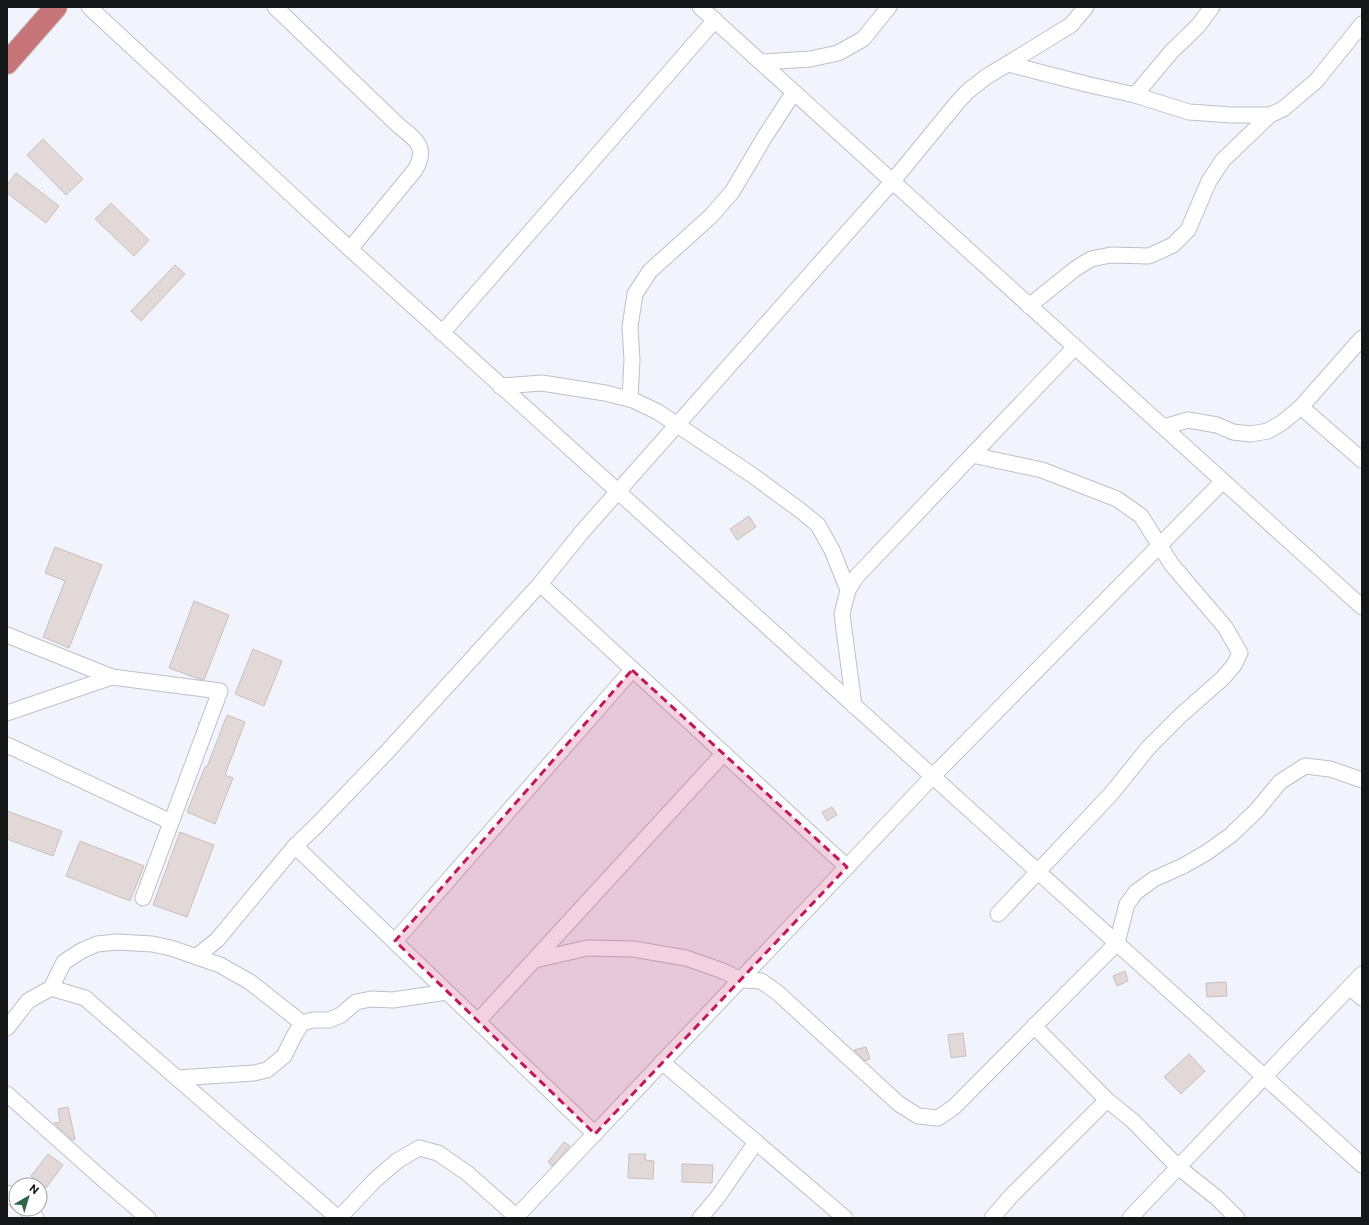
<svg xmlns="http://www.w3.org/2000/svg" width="1369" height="1225" font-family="Commissioner,sans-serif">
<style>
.building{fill:#e3d8d8;stroke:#c9bfbe}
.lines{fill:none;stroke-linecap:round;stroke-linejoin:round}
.minor-casing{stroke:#bdc0c8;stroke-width:17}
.highway-casing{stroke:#d0d1d1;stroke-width:24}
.minor{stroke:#fff;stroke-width:15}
.highway{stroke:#c87579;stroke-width:22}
.marked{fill:#c2185b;fill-opacity:0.2;stroke:#c2185b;stroke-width:3;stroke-dasharray:8 5;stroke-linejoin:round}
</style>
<rect width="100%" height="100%" fill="#f1f4fc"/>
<g class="building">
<polygon points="43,139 83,179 66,195 27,155"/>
<polygon points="16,173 59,206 46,223 7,193 7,185"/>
<polygon points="111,203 149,240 134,256 95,219"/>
<polygon points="175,265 185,274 141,321 131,311"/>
<polygon points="749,516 756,527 737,540 730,529"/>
<polygon points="55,547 102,565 69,648 43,637 65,581 45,573"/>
<polygon points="194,601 229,615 204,680 199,679 169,668"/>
<polygon points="253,649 282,661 264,706 235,694"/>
<polygon points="227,715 245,722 225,775 233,778 215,824 187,812 205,767 207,767"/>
<polygon points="832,807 837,815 827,821 822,812"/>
<polygon points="7,811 62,831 53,856 7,839"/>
<polygon points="180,832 214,845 187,917 153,905"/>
<polygon points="80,841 144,866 130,901 66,876"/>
<polygon points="1125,971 1128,981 1117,986 1113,976"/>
<polygon points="1226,982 1227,996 1207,997 1206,983"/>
<polygon points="963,1033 966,1056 951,1058 948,1035"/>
<polygon points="866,1047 870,1059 865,1061 854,1050"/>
<polygon points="1189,1054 1205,1071 1181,1094 1164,1077"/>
<polygon points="68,1107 75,1139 72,1140 54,1123 60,1122 58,1109"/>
<polygon points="564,1142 570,1146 552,1166 548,1162"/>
<polygon points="48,1154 63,1165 46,1188 31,1176"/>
<polygon points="629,1154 646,1154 645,1160 654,1161 653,1179 628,1178"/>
<polygon points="682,1164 713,1165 712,1183 682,1182"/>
</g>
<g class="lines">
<defs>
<g id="minor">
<polyline points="89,7 350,249 1362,1165"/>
<path d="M275,7L399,126C417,140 428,148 415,170L350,249"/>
<polyline points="700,7 1362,607"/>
<polyline points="761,62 810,59 838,53 863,39 889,7"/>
<polyline points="1008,64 1086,84 1135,95 1172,51 1198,26 1212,7"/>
<polyline points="1135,95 1189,112 1232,115 1270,115 1283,109 1316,81 1362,24"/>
<polyline points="1029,306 1075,269 1091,259 1111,255 1149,256 1173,245 1188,230 1209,181 1223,160 1270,115"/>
<polyline points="442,333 715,20"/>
<polyline points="500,386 542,383 605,393 633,400 658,412 752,475 801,511 818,525 832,550 848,590"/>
<polyline points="630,399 632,360 630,327 635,294 650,271 711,216 732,192 764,138 794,92"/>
<polyline points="1301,407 1362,460"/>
<polyline points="1164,427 1188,420 1217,425 1233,432 1251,434 1268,431 1283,422 1301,407 1362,338"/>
<polyline points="972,455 1042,470 1117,499 1141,516 1172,565 1225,627 1240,653 1234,665 1223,678 1180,716 1149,747 1111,794 998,914"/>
<polyline points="540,584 847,867"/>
<polyline points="7,635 112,677 220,691 143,898"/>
<polyline points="854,706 842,614 848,590 857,576 1075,347"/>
<polyline points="7,713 112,677"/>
<polyline points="7,745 171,822"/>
<polyline points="295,846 595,1134"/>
<polyline points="395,941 632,670"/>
<polyline points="197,956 217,940 295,846 316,826 386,753 540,584 582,532 892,182 956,104 968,91 986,77 1071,25 1086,7"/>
<polyline points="535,960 587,948 633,949 686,958 723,971 741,980 761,981 778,993 899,1104 918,1116 938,1118 954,1107 1117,943 1127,904 1136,892 1154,879 1183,866 1206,853 1231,835 1257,810 1280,782 1305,766 1330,769 1362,780"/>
<polyline points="1350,987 1362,998"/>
<polyline points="51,988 85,998 338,1218"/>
<polyline points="478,1021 724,753"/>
<polyline points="1034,1026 1107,1100 1133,1121 1178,1167 1217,1198 1237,1218"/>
<polyline points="7,1028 28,1001 51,988 64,962 81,951 97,944 117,942 152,944 171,948 220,965 250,982 302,1023"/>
<polyline points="662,1062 845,1218"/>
<polyline points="177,1078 254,1073 267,1070 284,1056 294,1036 302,1023 313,1020 329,1020 341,1015 356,1002 371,999 393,1000 447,992"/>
<polyline points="7,1094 107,1183 148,1218"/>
<polyline points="7,1193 16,1200"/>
<polyline points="26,1209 36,1218"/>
<polyline points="339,1218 375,1180 397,1161 419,1148 438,1153 467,1173 518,1218"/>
<polyline points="515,1218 932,777 1223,481"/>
<polyline points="700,1218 717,1198 756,1142"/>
<polyline points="992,1218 1012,1195 1107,1100"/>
<polyline points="1130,1218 1362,974"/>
</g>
<polyline id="highway" points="7,63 56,7"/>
</defs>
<use href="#minor" class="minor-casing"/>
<use href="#highway" class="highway-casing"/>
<use href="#minor" class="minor"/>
<use href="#highway" class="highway"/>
</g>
<path class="marked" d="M632,670L847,867L595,1134L395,941Z"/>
<rect width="1369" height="1225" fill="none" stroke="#161719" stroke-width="16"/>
<g transform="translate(28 1197) rotate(38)"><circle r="19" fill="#ffffff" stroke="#a2a2a3"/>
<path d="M0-3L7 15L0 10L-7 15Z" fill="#31654a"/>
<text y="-6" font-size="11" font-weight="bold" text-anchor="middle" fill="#161719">N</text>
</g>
</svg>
